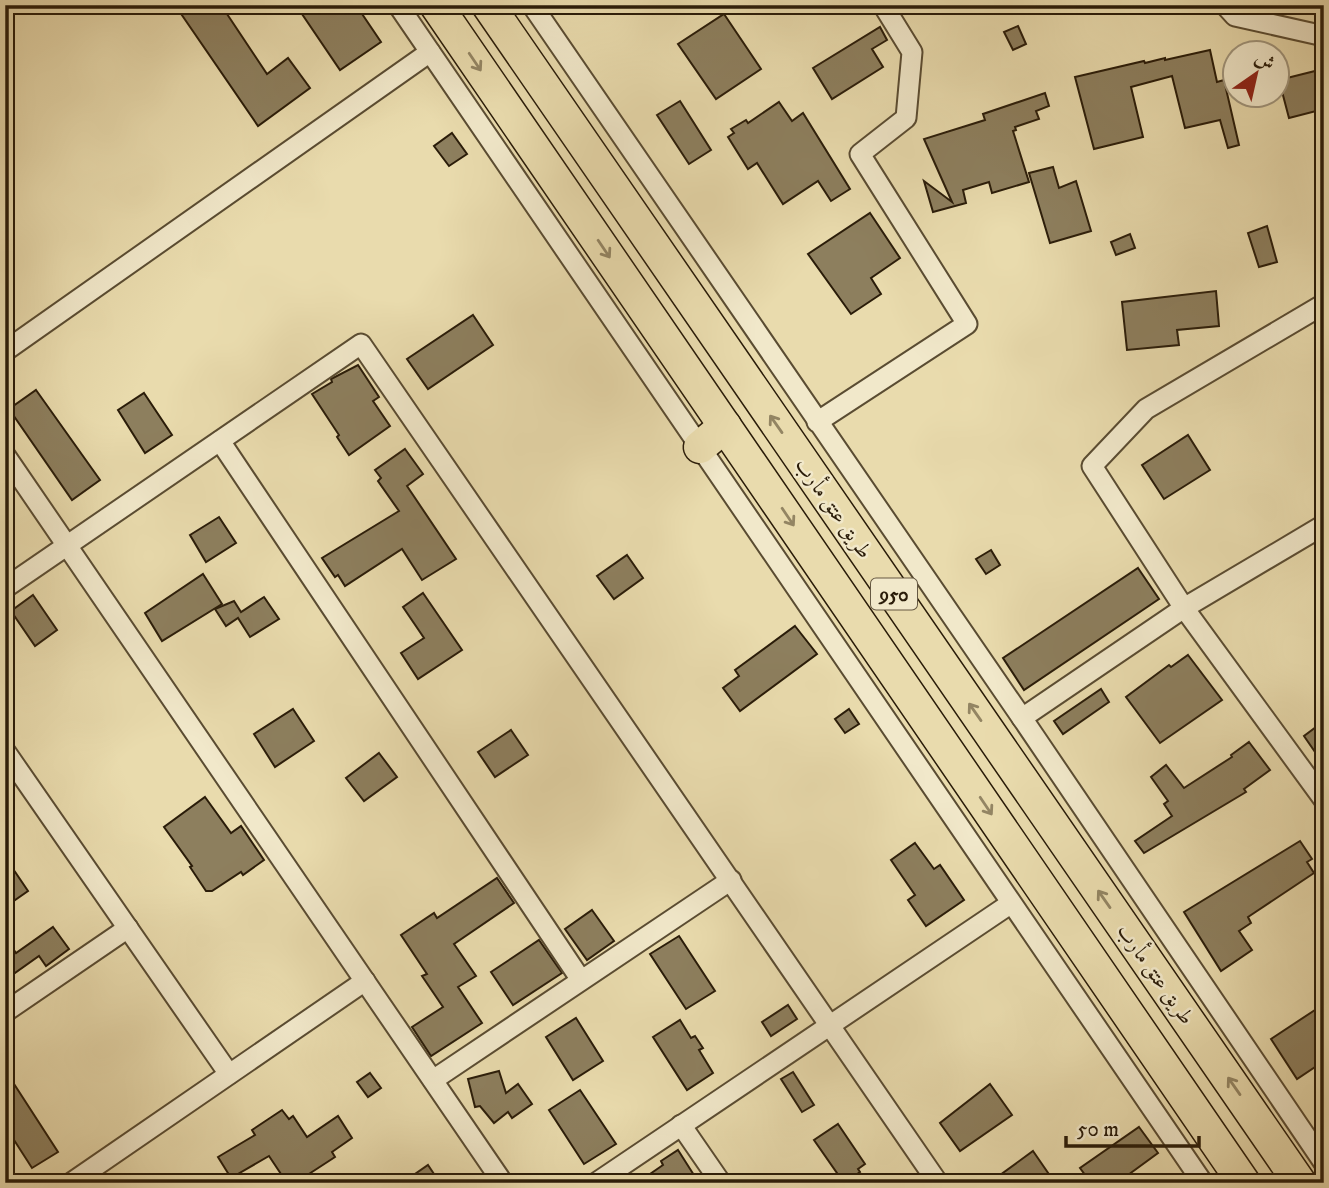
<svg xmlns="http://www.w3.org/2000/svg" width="1329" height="1188" font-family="'IM FELL DW Pica',Amiri,serif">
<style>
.building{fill:#8d7f5e;stroke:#2a1c09;stroke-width:2}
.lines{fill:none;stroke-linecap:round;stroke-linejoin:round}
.street-casing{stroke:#5a4c32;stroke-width:23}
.primary-casing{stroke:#2a1c09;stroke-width:35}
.street{stroke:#f1e8ca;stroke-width:19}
.primary{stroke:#e9dbad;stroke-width:32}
.oneway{stroke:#938563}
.labels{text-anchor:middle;stroke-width:5;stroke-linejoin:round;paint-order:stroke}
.shield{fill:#f1e8ca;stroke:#665943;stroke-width:2}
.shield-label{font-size:19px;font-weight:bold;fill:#2a1c09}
.street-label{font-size:21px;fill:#2a1c09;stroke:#f1e8ca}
</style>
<rect width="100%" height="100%" fill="#e9dbad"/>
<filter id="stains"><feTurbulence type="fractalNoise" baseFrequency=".00286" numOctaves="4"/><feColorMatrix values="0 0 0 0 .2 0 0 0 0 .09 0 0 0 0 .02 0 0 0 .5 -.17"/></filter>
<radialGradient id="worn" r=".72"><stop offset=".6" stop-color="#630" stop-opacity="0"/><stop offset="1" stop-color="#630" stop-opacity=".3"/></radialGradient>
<g class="building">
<polygon points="175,5 221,5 267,74 288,58 310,88 258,126"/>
<polygon points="315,5 356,5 381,42 340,70 302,14"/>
<polygon points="724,14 761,69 716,99 678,44"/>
<polygon points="1018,26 1026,44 1013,50 1004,32"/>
<polygon points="880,27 887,40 872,49 883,67 832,99 813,68"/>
<polygon points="1210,50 1217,82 1224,80 1239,145 1228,148 1220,120 1185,128 1172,76 1131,87 1143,137 1094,149 1075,77 1144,61 1145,63 1165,58 1165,60"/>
<polygon points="1319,70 1324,88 1324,109 1289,118 1279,80"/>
<polygon points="1045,93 1049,106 1036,111 1039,119 1015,127 1016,130 1013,131 1029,182 992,193 989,182 963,190 966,203 933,212 924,181 952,202 924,139 985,120 983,114"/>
<polygon points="680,101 711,150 689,164 657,115"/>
<polygon points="779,102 792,121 803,113 850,189 831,201 818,181 783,204 757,163 748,169 728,137 734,133 731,129 746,120 748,123"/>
<polygon points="452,133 467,154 449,166 434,146"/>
<polygon points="1053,167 1059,188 1076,181 1091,231 1050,243 1029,173"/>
<polygon points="870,213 900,258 871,278 881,294 851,314 808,254"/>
<polygon points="1267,226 1277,262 1259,267 1248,233"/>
<polygon points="1130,234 1135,248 1116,255 1111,242"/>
<polygon points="1216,291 1219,326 1177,330 1179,345 1127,350 1122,302"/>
<polygon points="473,315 493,345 428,389 407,359"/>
<polygon points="358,365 379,397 373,401 390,426 349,455 337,437 339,435 312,394 332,382 331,379"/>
<polygon points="36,390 100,480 72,500 9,409"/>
<polygon points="144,393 172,435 145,453 118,410"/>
<polygon points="1188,435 1210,470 1164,499 1142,465"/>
<polygon points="405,449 423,474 407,486 456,559 422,580 402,549 345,586 338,575 335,577 322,558 399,511 378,481 381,478 375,470"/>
<polygon points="219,517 236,543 206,562 190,535"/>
<polygon points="991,550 1000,565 986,574 976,559"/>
<polygon points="627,555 643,578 614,599 597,576"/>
<polygon points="1138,568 1159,599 1024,690 1003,658"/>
<polygon points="203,574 222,604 162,641 145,613"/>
<polygon points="423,593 462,650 418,679 401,653 424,638 403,607"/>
<polygon points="33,595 57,630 35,646 11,611"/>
<polygon points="264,597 279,619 250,637 238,618 226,626 215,609 234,601 241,612"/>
<polygon points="795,626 817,654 740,711 723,688 739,676 735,670"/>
<polygon points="1188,655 1222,700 1160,743 1126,697 1169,665 1171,667"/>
<polygon points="1101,689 1109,702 1063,734 1054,721"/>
<polygon points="293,709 314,741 275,767 254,734"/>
<polygon points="849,709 859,724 845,733 835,719"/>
<polygon points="1324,721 1324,765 1304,736"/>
<polygon points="511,730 528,755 495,777 478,752"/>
<polygon points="1249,742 1270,770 1244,789 1246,792 1144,853 1135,841 1172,816 1164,804 1168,801 1151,777 1166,765 1184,788 1232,757 1231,755"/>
<polygon points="379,753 397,777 364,801 346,778"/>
<polygon points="205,797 231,833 241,826 264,860 243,875 241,872 212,891 206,891 190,867 192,866 164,827"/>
<polygon points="1300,841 1312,859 1307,862 1314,873 1248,917 1251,923 1239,931 1252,950 1221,971 1184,912"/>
<polygon points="915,843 934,869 940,865 964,900 926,926 908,900 915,895 891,860"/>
<polygon points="5,857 28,891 5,907"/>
<polygon points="497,878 514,903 454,944 476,976 458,987 482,1023 431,1056 412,1027 443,1007 422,976 427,974 401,935 434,913 437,918"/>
<polygon points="592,910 614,941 587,960 565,929"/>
<polygon points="53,927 69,949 46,966 39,956 5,980 5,937 16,953"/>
<polygon points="679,936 715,991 686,1009 650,954"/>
<polygon points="539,940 562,973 513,1005 491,972"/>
<polygon points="1324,1004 1324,1061 1297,1079 1271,1039"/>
<polygon points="788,1005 797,1019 771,1036 762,1022"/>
<polygon points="576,1018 603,1061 573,1080 546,1037"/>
<polygon points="680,1020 691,1038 695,1036 703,1048 699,1050 713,1073 687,1090 653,1037"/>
<polygon points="5,1070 58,1152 32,1168 5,1126"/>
<polygon points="499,1071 506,1093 518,1084 532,1104 512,1118 508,1112 494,1123 480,1106 475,1107 468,1079"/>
<polygon points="793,1072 814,1105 802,1112 781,1079"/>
<polygon points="370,1073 381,1088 368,1097 357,1082"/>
<polygon points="990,1084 1012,1115 960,1151 940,1123"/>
<polygon points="580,1090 616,1144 584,1164 549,1110"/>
<polygon points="282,1110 289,1119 293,1116 307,1137 338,1116 352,1138 332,1152 335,1157 295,1183 287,1183 269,1156 231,1178 218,1157 255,1135 252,1130"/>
<polygon points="838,1124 865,1164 858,1169 860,1172 844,1183 814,1140"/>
<polygon points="1139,1127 1158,1153 1117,1183 1091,1183 1080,1168"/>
<polygon points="678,1150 699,1183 637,1183 663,1165 661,1161"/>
<polygon points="1033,1151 1055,1183 989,1183"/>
<polygon points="428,1165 440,1183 402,1183"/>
</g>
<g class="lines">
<defs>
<g id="street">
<polyline points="398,5 1203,1183"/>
<polyline points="532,5 1022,718 1324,1163"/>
<polyline points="1225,5 1235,16 1324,36"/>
<polyline points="1324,304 1146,409 1092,466 1184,608 1324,800"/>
<polyline points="5,351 430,52"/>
<polyline points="817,422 967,324 860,154 906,118 912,52 883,5"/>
<polyline points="220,441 581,980"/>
<polyline points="5,455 503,1183"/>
<polyline points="5,588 361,344 938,1183"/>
<polyline points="1022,718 1184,608 1324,525"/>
<polyline points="5,751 229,1074"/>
<polyline points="5,1012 128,928"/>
<polyline points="433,1080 731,880"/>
<polyline points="681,1125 721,1183"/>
<polyline points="71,1183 365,981"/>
<polyline points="596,1183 1010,904"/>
</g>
<g id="primary">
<polyline points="436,5 1244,1183"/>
<polyline points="488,5 1300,1183"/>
<polyline points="700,447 725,426"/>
</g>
</defs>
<use href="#street" class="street-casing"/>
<use href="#primary" class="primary-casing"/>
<use href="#street" class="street"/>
<use href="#primary" class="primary"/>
</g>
<defs><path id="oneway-shaft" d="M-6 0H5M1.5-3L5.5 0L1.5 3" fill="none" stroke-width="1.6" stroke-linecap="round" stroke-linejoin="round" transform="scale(1.75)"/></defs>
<g class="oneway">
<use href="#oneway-shaft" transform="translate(475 62) rotate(56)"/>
<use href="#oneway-shaft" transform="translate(604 249) rotate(56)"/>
<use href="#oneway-shaft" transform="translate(776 424) rotate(-125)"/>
<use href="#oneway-shaft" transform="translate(788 517) rotate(56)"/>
<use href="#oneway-shaft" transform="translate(975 712) rotate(-125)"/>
<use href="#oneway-shaft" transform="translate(986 806) rotate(56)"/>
<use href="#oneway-shaft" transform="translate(1104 899) rotate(-125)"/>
<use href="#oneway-shaft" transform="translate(1234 1086) rotate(-125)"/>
</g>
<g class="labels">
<rect class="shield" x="871" y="578.5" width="46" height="31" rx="5"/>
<g class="shield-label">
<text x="894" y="601">950</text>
</g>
<g class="street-label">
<text transform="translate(834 508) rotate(55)" y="7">طريق عتق مأرب</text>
<text transform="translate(1156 974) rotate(55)" y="7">طريق عتق مأرب</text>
</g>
</g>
<rect width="1329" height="1188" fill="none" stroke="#e9dbad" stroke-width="28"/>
<rect x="7" y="7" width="1315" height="1174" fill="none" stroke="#2a1c09" stroke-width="3.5"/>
<rect x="14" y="14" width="1301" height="1160" fill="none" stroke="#2a1c09" stroke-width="2"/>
<g transform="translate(1256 74) rotate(34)"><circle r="33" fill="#f1e8ca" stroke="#a1967d" stroke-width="2"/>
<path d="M0-5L12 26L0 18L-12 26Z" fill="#8f2418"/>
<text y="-10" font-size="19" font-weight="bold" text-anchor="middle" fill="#2a1c09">ش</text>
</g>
<path d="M1066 1136v10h133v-10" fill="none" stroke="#2a1c09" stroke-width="3.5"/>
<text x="1077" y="1136" font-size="21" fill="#2a1c09" stroke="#f1e8ca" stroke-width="5" paint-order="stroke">50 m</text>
<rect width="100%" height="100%" filter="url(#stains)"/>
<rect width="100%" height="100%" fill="url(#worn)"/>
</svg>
